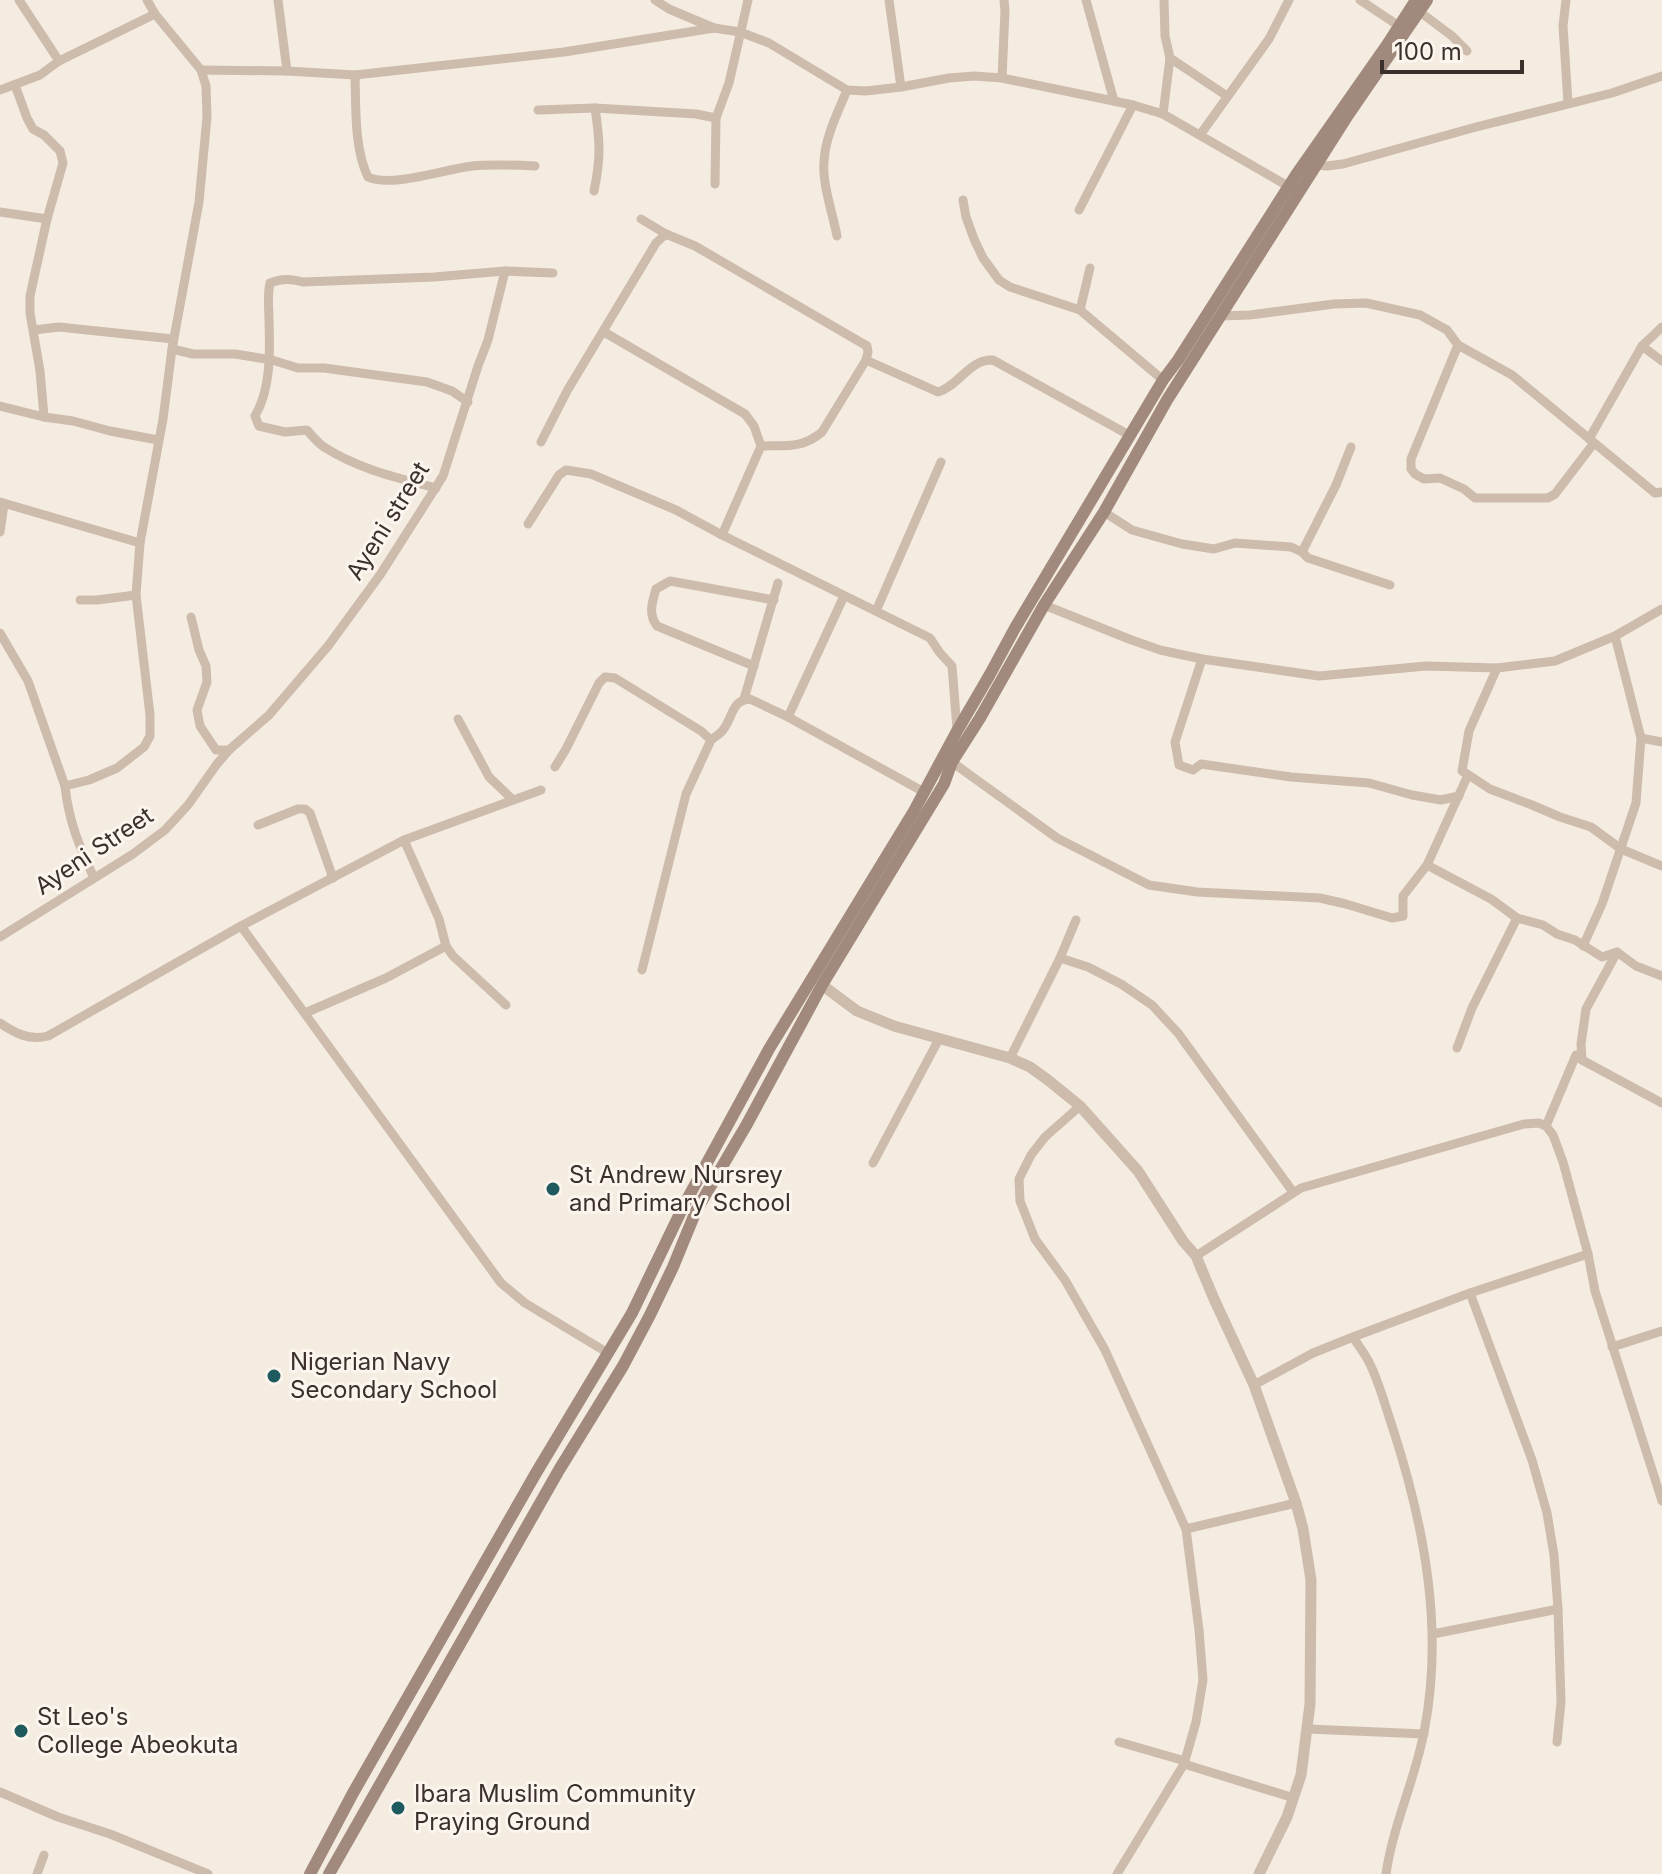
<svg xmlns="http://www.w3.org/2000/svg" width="1662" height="1874" font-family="Inter,sans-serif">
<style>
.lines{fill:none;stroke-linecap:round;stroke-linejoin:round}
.minor{stroke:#cdbbac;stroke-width:9}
.tertiary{stroke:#cdbbac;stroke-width:11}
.secondary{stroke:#a18a7d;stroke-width:12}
.poi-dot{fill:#1f5a5e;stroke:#fbf5ee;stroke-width:3}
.labels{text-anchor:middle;stroke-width:6;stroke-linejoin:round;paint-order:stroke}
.street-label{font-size:24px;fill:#3b302b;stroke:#fbf5ee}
.poi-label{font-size:24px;fill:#3b302b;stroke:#fbf5ee;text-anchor:start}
</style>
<rect width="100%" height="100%" fill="#f4ebe1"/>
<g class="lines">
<g class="minor">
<polyline points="19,0 59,61"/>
<polyline points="278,0 287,71"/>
<polyline points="655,0 669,9 714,28"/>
<polyline points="889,0 901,87"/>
<polyline points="1086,0 1114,101"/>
<polyline points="1360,0 1399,26"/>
<polyline points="1566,0 1563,26 1568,103"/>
<polyline points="1420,12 1452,36 1467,51"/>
<polyline points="1170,58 1227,96"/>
<polyline points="201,70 287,71 355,75 564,52 714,28 740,32 769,43 847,90 866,91 901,87 949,78 974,76 1002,78 1133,105 1163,114 1293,189"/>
<path d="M355,75C356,106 354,149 368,177C391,188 446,169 472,166C493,164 514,165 535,166"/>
<polyline points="1002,78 1005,10 1004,0"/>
<polyline points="15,85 27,118 33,129 44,135 60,151 63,163 47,219 30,296 30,313 40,371 44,417"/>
<polyline points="0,90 40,75 59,61 155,14"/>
<polyline points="538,110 595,108 696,114 716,118 729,83 748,0"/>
<polyline points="1163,114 1170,58 1165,36 1164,0"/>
<polyline points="1200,135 1269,39 1289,0"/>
<polyline points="1316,165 1327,166 1343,164 1476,127 1612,93 1662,76"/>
<polyline points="715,184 716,118"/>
<path d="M594,191C601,158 600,141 595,108"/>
<polyline points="963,200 966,217 974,239 983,258 999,280 1010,287 1080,310 1163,380"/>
<polyline points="1079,210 1133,105"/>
<polyline points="0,212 47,219"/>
<polyline points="641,219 666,234"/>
<path d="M837,236C833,214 822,184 824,162C825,137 838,112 847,90"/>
<polyline points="1080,310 1090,268"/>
<polyline points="1220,316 1250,315 1334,304 1366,303 1420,315 1447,330 1458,345 1512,375 1655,493 1662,492"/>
<polyline points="34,330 59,327 173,339"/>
<polyline points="604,332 745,414 754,426 761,446 722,535"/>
<polyline points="1458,345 1411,459 1411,469 1415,474 1424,479 1440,478 1464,489 1475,498 1548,498 1555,494 1594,443"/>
<polyline points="1642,346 1662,327"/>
<polyline points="172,349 193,354 235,354 272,360 298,368 324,368 427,382 452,391 468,402"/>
<path d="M866,360L938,392C959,386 969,359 993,360L1129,435"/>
<polyline points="0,406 44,417 73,421 110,431 158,440"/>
<polyline points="1589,439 1642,346 1662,361"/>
<path d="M541,442L567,391L656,243L666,234L695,246L867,346L868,352L866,360L822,432C802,449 785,445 761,446"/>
<path d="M436,488C398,478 358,469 324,447C318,443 312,436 307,430L285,432L259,426L255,416C271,389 270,352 269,321C269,308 267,296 270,283C282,278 291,279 303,282L434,277L505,271L553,273"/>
<polyline points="0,502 140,543"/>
<polyline points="1104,512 1132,530 1182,544 1214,549 1235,543 1291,547 1302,552 1336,485 1351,447"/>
<polyline points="528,524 559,475 566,470 591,474 676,510 722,535 930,638 940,653 952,666 957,729"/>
<polyline points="0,532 4,504"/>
<polyline points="1302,552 1308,558 1390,585"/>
<polyline points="80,600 97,600 136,595"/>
<polyline points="1044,605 1129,639 1160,650 1202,659 1319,676 1426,666 1497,668 1555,661 1615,636 1662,609"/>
<polyline points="876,611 941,462"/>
<polyline points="191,617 199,650 206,666 207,682 197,710 200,726 216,750 229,750"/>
<polyline points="0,633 28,681 65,786 89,780 117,768 144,747 150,736 150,715 136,595 140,543 163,419 172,349 199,202 207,117 206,86 201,70 155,14 147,0"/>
<polyline points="1202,659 1175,742 1179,765 1193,770 1201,764 1291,777 1369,783 1412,795 1441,800 1459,796"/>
<path d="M754,666L657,626C648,614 652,603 656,589L670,581L774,600"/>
<polyline points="744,699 778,583"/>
<polyline points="788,717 844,596"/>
<polyline points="458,719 489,777 512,799"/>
<polyline points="1641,738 1662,742"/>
<polyline points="952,762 1057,838 1149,885 1197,892 1320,898 1346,904 1392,918 1403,916 1403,896 1427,865 1468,775 1462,771 1469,731 1497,668"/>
<path d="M555,767L566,749L599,683L605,677L615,678L701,731L711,740C715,737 720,734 723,730C733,718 731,700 750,699L788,717L924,792"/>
<polyline points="1464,772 1490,789 1532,805 1560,817 1591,827 1621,849 1662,866"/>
<path d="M65,786C69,823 79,845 94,878"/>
<polyline points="258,825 298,809 305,809 310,813 333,878"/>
<polyline points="404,840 439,919 446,946 453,956 506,1005"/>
<polyline points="1427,865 1491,899 1517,918 1543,925 1557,934 1575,940 1602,957 1617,952 1636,966 1662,976"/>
<polyline points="241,926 501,1283 525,1303 608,1353"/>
<polyline points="0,937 133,854 165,830 188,805 217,764 229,750 269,715 328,646 380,575 443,476 478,366 488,340 505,271"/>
<polyline points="1583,946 1602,904 1636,803 1641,738 1615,636"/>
<polyline points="1060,958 1088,967 1121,984 1152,1005 1178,1033 1293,1192"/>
<polyline points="642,970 686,794 711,740"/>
<polyline points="305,1013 386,978 446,946"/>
<path d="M0,1023C15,1033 29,1041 48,1036L241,926L404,840L541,790"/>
<polyline points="1457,1048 1472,1008 1517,918"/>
<polyline points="1010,1058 1060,958 1076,920"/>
<polyline points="1582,1060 1662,1103"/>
<polyline points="1080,1106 1045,1137 1031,1155 1019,1179 1020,1201 1035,1239 1065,1280 1105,1350 1186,1529 1199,1630 1203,1680 1196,1722 1184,1764 1117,1874"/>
<polyline points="1546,1126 1576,1055 1582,1060 1581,1044 1586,1009 1617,952"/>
<polyline points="873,1163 939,1039"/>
<polyline points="1196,1256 1301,1188 1524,1124 1539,1123 1546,1126 1553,1135 1563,1162 1588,1254 1595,1291 1662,1501"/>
<polyline points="1470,1293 1532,1460 1547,1513 1554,1555 1558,1609 1561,1702 1557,1742"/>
<path d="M1353,1337C1358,1345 1365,1354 1369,1362C1380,1384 1386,1409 1394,1432C1425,1529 1444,1631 1424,1732C1415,1780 1393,1825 1386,1874"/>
<polyline points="1612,1347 1662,1331"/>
<polyline points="1254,1385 1313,1353 1353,1337 1470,1293 1588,1254"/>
<polyline points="1186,1529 1296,1503"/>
<polyline points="1433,1634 1558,1609"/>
<polyline points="1308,1729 1424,1734"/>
<polyline points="1119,1742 1185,1761"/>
<polyline points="1184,1764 1294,1798"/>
<polyline points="0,1792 58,1817 110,1834 208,1874"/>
<polyline points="37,1874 44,1855"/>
</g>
<polyline class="tertiary" points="822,985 857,1011 894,1026 1010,1058 1030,1067 1048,1080 1080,1106 1138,1171 1183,1241 1196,1256 1214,1299 1254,1385 1296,1503 1303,1529 1311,1580 1310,1704 1301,1775 1287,1817 1259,1874"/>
<g class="secondary">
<polyline points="310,1874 353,1793 536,1473 632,1313 684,1205 769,1049 914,811 957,731 989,676 1015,628 1163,380 1178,360 1296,175 1387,45 1416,0"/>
<polyline points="329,1874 559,1470 623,1366 650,1315 673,1267 696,1211 747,1124 822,985 944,784 952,762 980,718 1044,605 1104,512 1167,400 1348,115 1427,0"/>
</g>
</g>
<g class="poi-dot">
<circle cx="553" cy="1189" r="8"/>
<circle cx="274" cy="1376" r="8"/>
<circle cx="21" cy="1731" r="8"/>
<circle cx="398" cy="1808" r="8"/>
</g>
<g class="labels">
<g class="street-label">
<text transform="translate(388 521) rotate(-58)" y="8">Ayeni street</text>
<text transform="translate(94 851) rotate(-34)" y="8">Ayeni Street</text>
</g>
<g class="poi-label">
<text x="569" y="1183">St Andrew Nursrey<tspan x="569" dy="28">and Primary School</tspan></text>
<text x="290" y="1370">Nigerian Navy<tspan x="290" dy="28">Secondary School</tspan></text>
<text x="37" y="1725">St Leo's<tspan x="37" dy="28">College Abeokuta</tspan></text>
<text x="414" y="1802">Ibara Muslim Community<tspan x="414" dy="28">Praying Ground</tspan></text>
</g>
</g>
<path d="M1382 60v12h140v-12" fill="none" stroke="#3b302b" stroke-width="4"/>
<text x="1394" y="60" font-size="24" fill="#3b302b" stroke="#fbf5ee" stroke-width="6" paint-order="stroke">100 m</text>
</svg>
